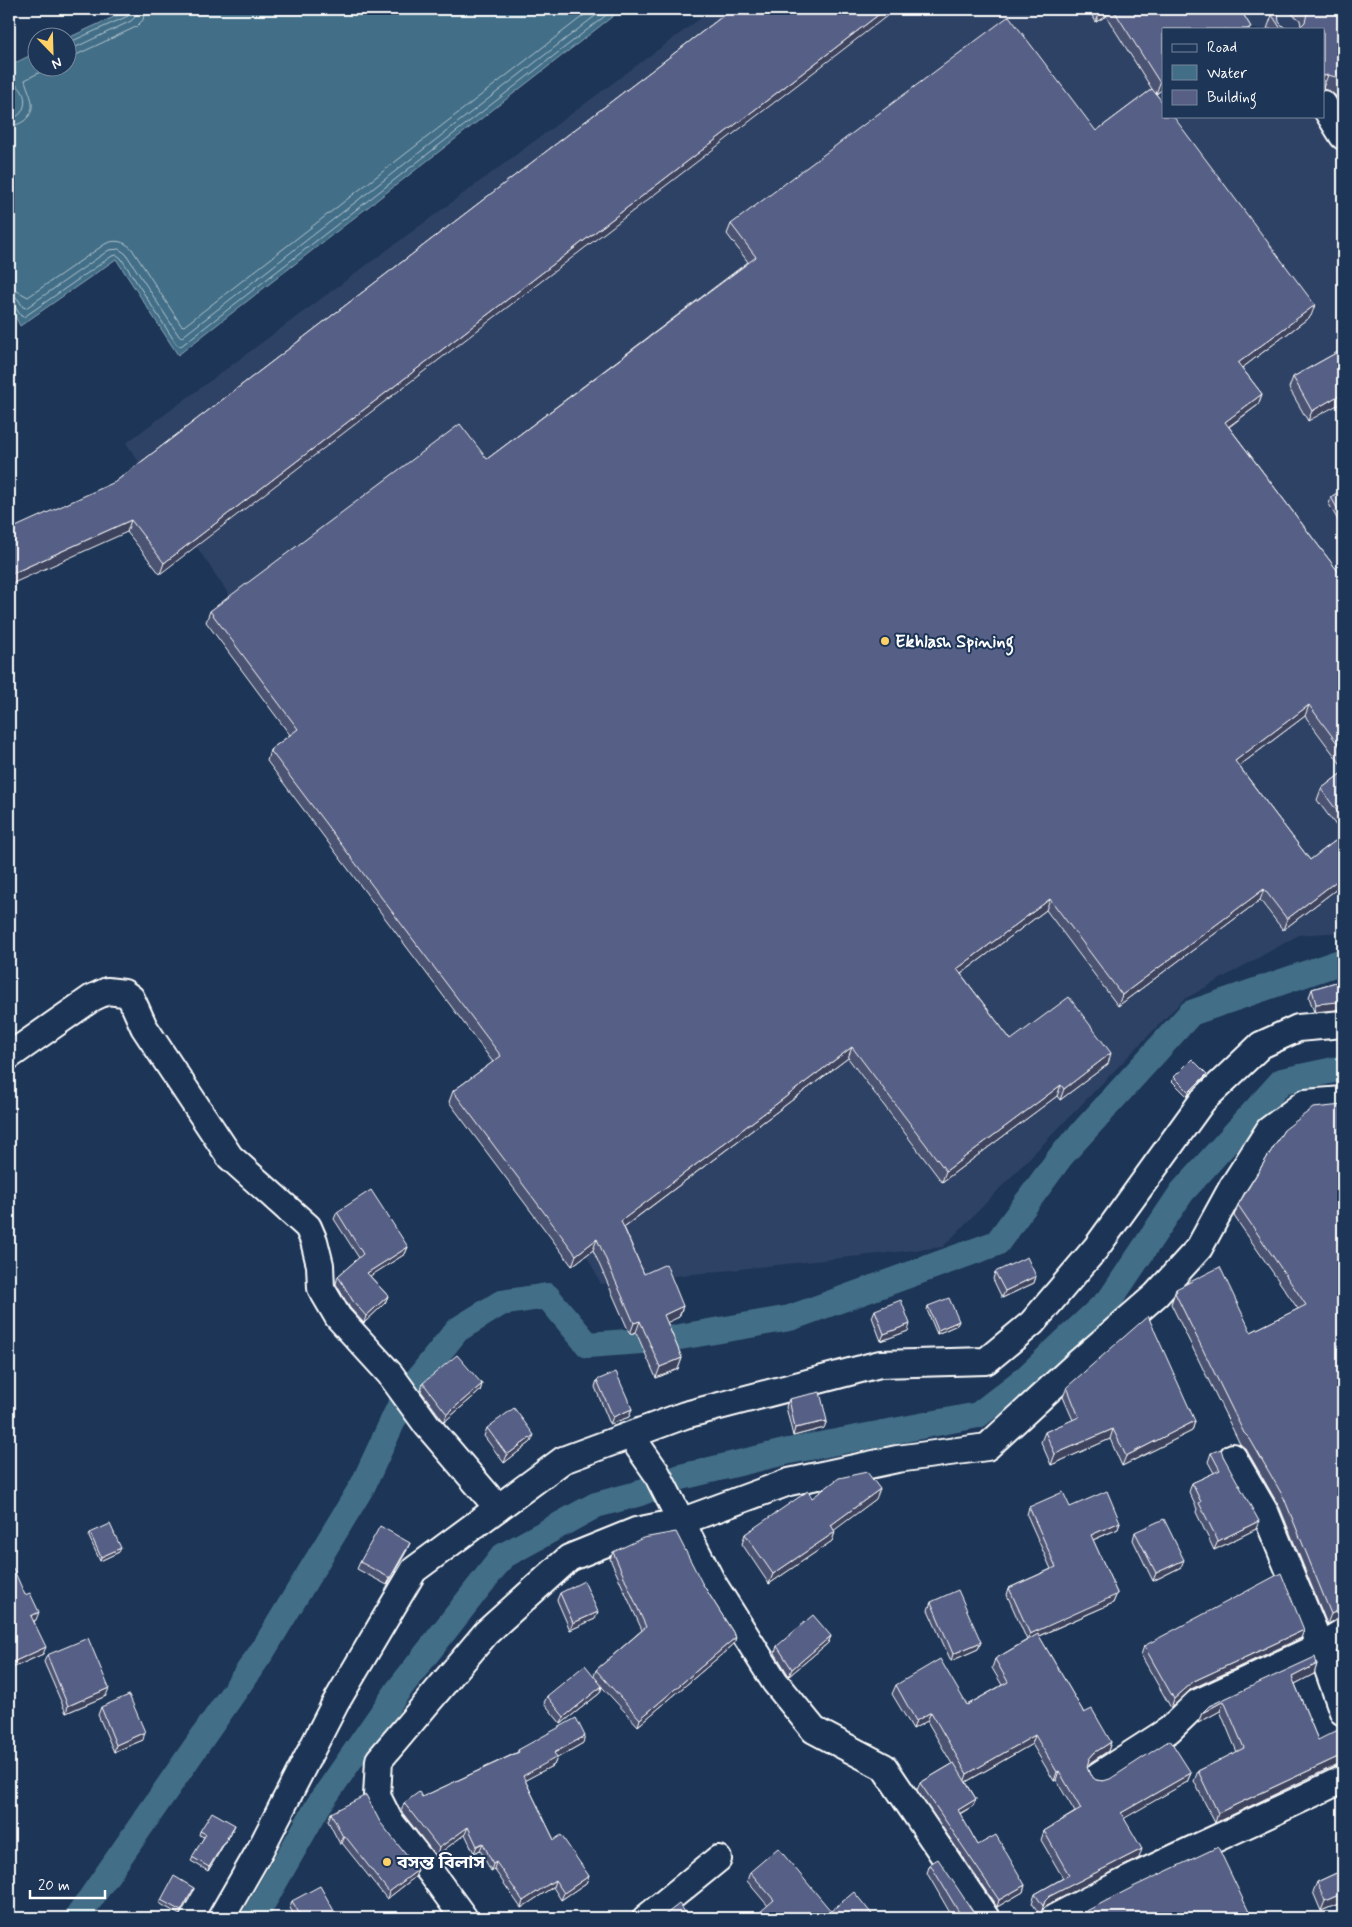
<svg xmlns="http://www.w3.org/2000/svg" width="1352" height="1927" font-family="Mynerve,'Noto Sans Bengali',sans-serif">
<style>
.built{fill:#2e4265;fill-rule:evenodd}
.water{fill:#426e87;stroke:#8ea8b7}
.lines{fill:none;stroke-linecap:round;stroke-linejoin:round}
.shore{stroke:#b3c5cf;stroke-width:1}
.canal{stroke:#426e87;stroke-width:26}
.minor-casing{stroke:#fff;stroke-width:30}
.minor{stroke:#1d3557;stroke-width:26}
.wall{fill:#4b5272;stroke:#fff}
.shaded-wall{fill:#3d425d;stroke:#fff}
.building{fill:#575f85;stroke:#fff}
.poi-dot{fill:#ffd166;stroke:#1d3557;stroke-width:2}
.labels{text-anchor:middle;stroke-width:4;stroke-linejoin:round;paint-order:stroke}
.poi-label{font-size:18px;font-weight:bold;fill:#fff;stroke:#1d3557;text-anchor:start}
</style>
<rect width="100%" height="100%" fill="#1d3557"/>
<filter id="ink" filterUnits="userSpaceOnUse"><feTurbulence type="fractalNoise" baseFrequency=".02" numOctaves="2"/><feDisplacementMap in="SourceGraphic" scale="10" xChannelSelector="R" yChannelSelector="G"/><feConvolveMatrix kernelMatrix="1 2 1 2 8 2 1 2 1" color-interpolation-filters="sRGB"/></filter>
<g filter="url(#ink)">
<path class="built" d="M713,9H1343V932L1299,935L1183,1000L943,1247L601,1284L327,739L126,443ZM1163,29H1323V116H1163Z"/>
<polygon class="water" points="131,9 622,9 178,355 116,259 20,326 9,304 9,108 14,105 9,86 9,66 37,52 38,68 68,68 68,38"/>
<g class="lines">
<g class="shore">
<polyline points="68,43 128,16 131,9"/>
<polyline points="68,49 74,48 131,21 136,16 138,9"/>
<polyline points="68,57 76,55 136,27 143,20 145,9"/>
<path d="M9,83C29,84 31,117 9,119"/>
<path d="M9,126C15,126 19,124 24,121C40,108 28,93 25,80L48,68"/>
<path d="M9,289L17,291L28,297L105,244C115,239 124,241 132,249L181,325L184,326L592,9"/>
<polyline points="9,297 18,299 23,307 26,308 109,250 119,249 126,254 179,336 182,337 604,9"/>
<polyline points="9,303 14,305 21,316 24,317 112,256 117,255 121,258 177,345 181,346 614,9"/>
</g>
<g class="canal">
<polyline points="77,1918 263,1650 363,1485 405,1395 457,1330 501,1303 547,1296 588,1345 668,1339 790,1318 997,1243 1061,1156 1191,1013 1343,961"/>
<polyline points="254,1918 318,1806 399,1689 503,1556 596,1505 637,1494 681,1477 789,1451 978,1415 1027,1377 1111,1298 1182,1192 1282,1081 1343,1068"/>
</g>
<defs>
<g id="minor">
<polyline points="1323,104 1343,136"/>
<polyline points="9,1056 92,998 107,991 124,993 131,998 144,1027 230,1157 308,1227 314,1241 320,1265 321,1288 338,1317 390,1374 427,1425 498,1508"/>
<polyline points="631,1436 656,1472 712,1582 775,1682 814,1730 884,1767 986,1918"/>
<polyline points="1233,1457 1266,1514 1320,1646 1343,1712"/>
<polyline points="1099,1775 1169,1730 1197,1703 1320,1646 1343,1632"/>
<polyline points="221,1918 260,1850 335,1704 414,1570 563,1460 685,1415 880,1364 986,1361 1032,1323 1096,1248 1203,1100 1261,1045 1298,1028 1343,1024"/>
<polyline points="464,1918 432,1874 389,1820 377,1796 379,1760 486,1633 569,1558 636,1531 680,1522 789,1482 897,1459 987,1447 1079,1362 1156,1295 1199,1248 1233,1186 1269,1130 1305,1103 1343,1100"/>
<polyline points="646,1918 718,1859"/>
<path d="M1054,1918C1148,1867 1247,1826 1343,1779"/>
</g>
</defs>
<use href="#minor" class="minor-casing"/>
<use href="#minor" class="minor"/>
</g>
<g class="wall">
<polygon points="732,9 160,574 127,532 115,482"/>
<polygon points="1088,9 1240,9 1251,27 1250,29 1163,29 1163,89 1156,94 1311,316 1242,368 1262,394 1258,405 1229,427 1343,578 1343,767 1305,716 1239,766 1310,860 1343,835 1317,800 1321,789 1343,772 1343,886 1342,885 1283,930 1260,900 1118,1006 1046,910 961,974 1011,1040 1108,1064 1060,1100 1057,1096 942,1182 848,1058 624,1227 644,1274 683,1306 679,1317 667,1322 682,1358 678,1369 656,1378 636,1332 630,1334 593,1250 572,1266 449,1102 453,1091 493,1062 267,761 270,750 290,735 206,622 210,611 487,459 748,262 727,234 731,224 1096,131 1152,89 1106,16 1096,22"/>
<polygon points="1294,9 1343,9 1343,108 1336,96 1330,91 1323,89 1323,29 1300,27 1301,26 1300,20 1292,14"/>
<polygon points="1272,15 1285,28 1289,29 1267,29"/>
<polygon points="1343,142 1343,155 1340,150"/>
<polygon points="1343,349 1308,421 1289,388 1293,377"/>
<polygon points="1343,489 1343,522 1340,524 1329,504 1331,497"/>
<polygon points="1343,980 1343,1007 1335,1010 1314,1012 1309,997 1312,989"/>
<polygon points="1174,1077 1205,1077 1187,1096 1172,1081"/>
<polygon points="1284,1130 1341,1377 1343,1381 1343,1617 1327,1624 1280,1508 1246,1449 1240,1444 1171,1304 1176,1289 1251,1332 1298,1309 1234,1216 1238,1205"/>
<polygon points="337,1212 408,1247 405,1254 370,1276 388,1296 385,1303 364,1323 350,1308 336,1284 338,1276 359,1258 334,1219"/>
<polygon points="995,1272 1036,1276 1034,1283 1002,1298 993,1279"/>
<polygon points="928,1306 959,1321 957,1325 937,1334 927,1310"/>
<polygon points="875,1310 908,1331 881,1341 872,1317"/>
<polygon points="597,1380 632,1409 629,1417 610,1424 595,1387"/>
<polygon points="423,1383 482,1384 480,1391 444,1422 421,1391"/>
<polygon points="1067,1387 1195,1421 1192,1431 1122,1466 1110,1439 1051,1465 1041,1442 1045,1432 1073,1420 1063,1397"/>
<polygon points="789,1399 824,1428 793,1436 786,1407"/>
<polygon points="487,1428 531,1442 504,1463 484,1436"/>
<polygon points="1211,1453 1223,1456 1256,1529 1214,1550 1196,1512 1197,1509 1189,1492 1192,1483 1214,1473 1208,1462"/>
<polygon points="812,1498 876,1499 834,1530 835,1532 832,1541 769,1584 742,1544 745,1534"/>
<polygon points="1029,1507 1070,1507 1120,1522 1118,1529 1093,1540 1117,1593 1113,1603 1039,1636 1084,1713 1111,1742 1108,1751 1091,1762 1088,1766 1087,1767 1090,1775 1096,1780 1103,1781 1191,1773 1187,1782 1124,1818 1139,1858 1047,1905 1042,1910 1040,1915 1032,1903 1035,1894 1063,1878 1041,1840 1044,1831 1075,1812 1056,1780 1054,1781 1032,1744 966,1782 976,1799 973,1806 960,1814 978,1845 1025,1885 1023,1892 997,1907 917,1790 920,1783 952,1764 927,1721 913,1729 892,1694 896,1685 967,1705 1002,1685 992,1668 995,1659 1027,1640 1007,1595 1009,1588 1051,1569 1027,1515"/>
<polygon points="1135,1532 1181,1567 1153,1581 1133,1540"/>
<polygon points="90,1533 119,1552 100,1561 89,1537"/>
<polygon points="407,1550 387,1585 357,1569 360,1562"/>
<polygon points="613,1552 702,1583 736,1637 734,1644 638,1726 602,1687 600,1693 561,1724 544,1703 547,1696 594,1676 596,1670 642,1630 610,1559"/>
<polygon points="9,1569 36,1620 34,1621 43,1654 10,1669 9,1666"/>
<polygon points="560,1593 595,1619 570,1630 557,1600"/>
<polygon points="931,1602 981,1642 978,1649 951,1661 928,1610"/>
<polygon points="1304,1630 1301,1638 1191,1689 1171,1708 1141,1655 1144,1646"/>
<polygon points="831,1636 828,1643 789,1676 775,1653 777,1646"/>
<polygon points="1343,1641 1343,1659 1343,1658 1341,1660 1338,1653 1342,1642"/>
<polygon points="47,1655 106,1696 66,1713 44,1662"/>
<polygon points="1317,1664 1314,1674 1295,1684 1318,1740 1336,1765 1215,1823 1194,1781 1198,1771 1237,1752 1220,1711 1198,1723 1202,1713 1209,1706"/>
<polygon points="101,1707 143,1740 114,1752 98,1715"/>
<polygon points="583,1743 557,1758 554,1765 525,1780 554,1840 589,1876 586,1883 561,1900 553,1887 521,1908 494,1869 491,1871 480,1850 474,1853 465,1834 436,1856 401,1811 404,1803 422,1797 518,1752 518,1750"/>
<polygon points="331,1813 415,1877 387,1899 342,1843 340,1844 328,1821"/>
<polygon points="235,1825 233,1829 208,1871 191,1861 204,1837 199,1835 200,1831"/>
<polygon points="930,1864 973,1916 953,1918 927,1873"/>
<polygon points="1343,1870 1343,1902 1321,1911 1313,1892 1317,1882"/>
<polygon points="750,1872 831,1911 768,1906 747,1881"/>
<polygon points="194,1888 193,1892 180,1915 159,1903 161,1900"/>
<polygon points="292,1901 338,1918 296,1918 290,1908"/>
</g>
<g class="shaded-wall">
<polygon points="886,9 896,9 160,574 164,563"/>
<polygon points="1103,9 1109,9 1106,16 1096,22 1100,11"/>
<polygon points="1328,75 1323,88 1323,76"/>
<polygon points="1163,81 1163,89 1156,94 1160,83"/>
<polygon points="1315,305 1311,316 1234,374 1238,363"/>
<polygon points="1343,393 1343,402 1308,421 1312,411"/>
<polygon points="1262,394 1258,405 1221,432 1225,422"/>
<polygon points="1343,516 1343,522 1340,524 1342,517"/>
<polygon points="131,520 127,532 9,585 9,575"/>
<polygon points="1309,705 1305,716 1231,772 1235,761"/>
<polygon points="1343,876 1342,885 1283,930 1287,919"/>
<polygon points="1264,889 1260,900 1118,1006 1122,995"/>
<polygon points="1050,899 1046,910 953,980 957,969"/>
<polygon points="1343,1001 1343,1007 1335,1010 1314,1012 1316,1004"/>
<polygon points="852,1047 848,1058 617,1232 621,1221"/>
<polygon points="1111,1053 1108,1064 1060,1100 1064,1089"/>
<polygon points="1207,1074 1205,1077 1187,1096 1189,1092"/>
<polygon points="1061,1085 1057,1096 942,1182 946,1171"/>
<polygon points="597,1239 593,1250 572,1266 576,1255"/>
<polygon points="408,1247 405,1254 364,1280 367,1273"/>
<polygon points="1036,1276 1034,1283 1002,1298 1005,1291"/>
<polygon points="388,1296 385,1303 364,1323 366,1316"/>
<polygon points="683,1306 679,1317 660,1326 664,1315"/>
<polygon points="640,1321 636,1332 630,1334 634,1323"/>
<polygon points="959,1321 957,1325 937,1334 938,1330"/>
<polygon points="910,1324 908,1331 881,1341 884,1334"/>
<polygon points="682,1358 678,1369 656,1378 660,1367"/>
<polygon points="1343,1368 1343,1376 1334,1382 1338,1371"/>
<polygon points="482,1384 480,1391 444,1422 447,1414"/>
<polygon points="632,1409 629,1417 610,1424 613,1417"/>
<polygon points="827,1421 824,1428 793,1436 795,1428"/>
<polygon points="1195,1421 1192,1431 1122,1466 1126,1456"/>
<polygon points="1113,1429 1110,1439 1051,1465 1055,1454"/>
<polygon points="534,1435 531,1442 504,1463 507,1455"/>
<polygon points="880,1489 876,1499 828,1535 831,1525"/>
<polygon points="1259,1521 1256,1529 1214,1550 1218,1541"/>
<polygon points="1120,1522 1118,1529 1088,1542 1091,1535"/>
<polygon points="835,1532 832,1541 769,1584 773,1574"/>
<polygon points="410,1543 407,1550 387,1585 390,1578"/>
<polygon points="121,1548 119,1552 100,1561 101,1557"/>
<polygon points="1184,1560 1181,1567 1153,1581 1156,1573"/>
<polygon points="1117,1593 1113,1603 1027,1641 1030,1634"/>
<polygon points="1343,1608 1343,1617 1327,1624 1331,1614"/>
<polygon points="39,1612 36,1620 29,1623 31,1616"/>
<polygon points="598,1612 595,1619 570,1630 573,1623"/>
<polygon points="1304,1630 1301,1638 1191,1689 1171,1708 1174,1699 1194,1681"/>
<polygon points="831,1636 828,1643 789,1676 792,1669"/>
<polygon points="736,1637 734,1644 638,1726 640,1719"/>
<polygon points="981,1642 978,1649 951,1661 953,1654"/>
<polygon points="46,1647 43,1654 10,1669 13,1662"/>
<polygon points="1317,1664 1314,1674 1289,1687 1292,1677"/>
<polygon points="602,1686 600,1693 561,1724 564,1717"/>
<polygon points="109,1688 106,1696 66,1713 68,1706"/>
<polygon points="1224,1701 1220,1711 1198,1723 1202,1713"/>
<polygon points="931,1712 927,1721 913,1729 916,1721"/>
<polygon points="145,1732 143,1740 114,1752 116,1745"/>
<polygon points="1035,1735 1032,1744 964,1783 967,1774"/>
<polygon points="585,1736 583,1743 557,1758 554,1765 520,1783 523,1776 554,1753"/>
<polygon points="1111,1742 1108,1751 1091,1762 1086,1768 1089,1759 1094,1753"/>
<polygon points="1340,1756 1343,1756 1343,1765 1336,1765 1215,1823 1218,1813"/>
<polygon points="1059,1771 1056,1780 1054,1781 1057,1772"/>
<polygon points="1191,1773 1187,1782 1118,1822 1121,1813"/>
<polygon points="976,1799 973,1806 955,1816 958,1810"/>
<polygon points="235,1825 233,1829 208,1871 209,1867"/>
<polygon points="468,1827 465,1834 436,1856 439,1848"/>
<polygon points="345,1836 342,1843 340,1844 343,1837"/>
<polygon points="483,1843 480,1850 474,1853 477,1846"/>
<polygon points="1142,1849 1139,1858 1047,1905 1042,1910 1045,1901 1050,1896"/>
<polygon points="496,1862 494,1869 491,1871 493,1864"/>
<polygon points="418,1870 415,1877 387,1899 389,1892"/>
<polygon points="589,1876 586,1883 561,1900 564,1893"/>
<polygon points="555,1880 553,1887 521,1908 523,1901"/>
<polygon points="1025,1885 1023,1892 997,1907 999,1900"/>
<polygon points="194,1888 193,1892 180,1915 181,1911"/>
<polygon points="1343,1893 1343,1902 1321,1911 1325,1901"/>
<polygon points="1249,1912 1247,1918 1236,1918"/>
</g>
<g class="building">
<polygon points="732,9 886,9 164,563 131,520 9,575 9,530 115,482"/>
<polygon points="1113,9 1240,9 1251,27 1247,29 1163,29 1163,81 1160,83"/>
<polygon points="1306,9 1343,9 1343,86 1341,82 1336,77 1328,75 1323,76 1323,29 1296,29 1300,27 1305,22 1307,14"/>
<polygon points="1278,12 1279,22 1285,28 1289,29 1281,29 1272,15"/>
<polygon points="1009,16 1096,131 1152,89 1163,103 1163,116 1173,116 1315,305 1238,363 1262,394 1225,422 1343,578 1343,751 1309,705 1235,761 1310,860 1343,835 1343,876 1287,919 1264,889 1122,995 1050,899 957,969 1011,1040 1069,997 1111,1053 1064,1089 1061,1085 946,1171 852,1047 621,1221 644,1274 666,1264 683,1306 664,1315 682,1358 660,1367 640,1321 634,1323 597,1239 576,1255 453,1091 501,1056 270,750 298,729 210,611 460,424 487,459 756,257 731,224"/>
<polygon points="1343,349 1343,393 1312,411 1293,377"/>
<polygon points="1343,489 1343,516 1342,517 1331,497"/>
<polygon points="1343,772 1343,819 1321,789"/>
<polygon points="1343,980 1343,1001 1338,1002 1316,1004 1312,989"/>
<polygon points="1192,1059 1207,1074 1189,1092 1174,1077"/>
<polygon points="1343,1105 1343,1368 1338,1371 1343,1381 1343,1608 1331,1614 1284,1498 1250,1439 1244,1433 1175,1293 1177,1291 1176,1289 1220,1267 1251,1332 1306,1305 1238,1205 1284,1130 1313,1108"/>
<polygon points="371,1190 408,1247 367,1273 388,1296 366,1316 353,1301 338,1276 363,1254 337,1212"/>
<polygon points="1027,1257 1036,1276 1005,1291 995,1272"/>
<polygon points="949,1298 959,1321 938,1330 928,1306"/>
<polygon points="901,1300 910,1324 884,1334 875,1310"/>
<polygon points="1148,1316 1195,1421 1126,1456 1113,1429 1055,1454 1045,1432 1079,1417 1067,1387"/>
<polygon points="457,1355 482,1384 447,1414 423,1383"/>
<polygon points="616,1372 632,1409 613,1417 597,1380"/>
<polygon points="820,1392 827,1421 795,1428 789,1399"/>
<polygon points="514,1408 534,1435 507,1455 487,1428"/>
<polygon points="1221,1449 1223,1456 1259,1521 1218,1541 1199,1503 1201,1502 1192,1483 1220,1470 1211,1453"/>
<polygon points="867,1472 880,1489 831,1525 835,1532 773,1574 745,1534 808,1491 812,1498 839,1478"/>
<polygon points="1107,1491 1120,1522 1091,1535 1117,1593 1116,1595 1030,1634 1009,1588 1056,1567 1029,1507 1063,1492 1070,1507"/>
<polygon points="1164,1519 1184,1560 1156,1573 1135,1532"/>
<polygon points="110,1524 121,1548 101,1557 90,1533"/>
<polygon points="380,1526 410,1543 390,1578 360,1562"/>
<polygon points="676,1532 702,1583 736,1637 640,1719 596,1670 646,1627 613,1552 643,1538"/>
<polygon points="13,1568 25,1595 30,1593 39,1612 31,1616 46,1647 13,1662 9,1653 9,1569"/>
<polygon points="1281,1573 1304,1630 1194,1681 1174,1699 1144,1646"/>
<polygon points="584,1581 598,1612 573,1623 560,1593"/>
<polygon points="958,1590 981,1642 953,1654 931,1602"/>
<polygon points="813,1615 831,1636 792,1669 777,1646"/>
<polygon points="1038,1634 1084,1713 1092,1709 1111,1742 1094,1753 1089,1759 1087,1767 1090,1775 1096,1780 1103,1781 1110,1779 1170,1740 1191,1773 1121,1813 1142,1849 1050,1896 1045,1901 1043,1906 1035,1894 1069,1875 1044,1831 1081,1809 1059,1771 1057,1772 1035,1735 967,1774 931,1712 916,1721 896,1685 940,1659 967,1705 1008,1682 995,1659"/>
<polygon points="88,1638 109,1688 68,1706 47,1655"/>
<polygon points="1315,1657 1317,1664 1292,1677 1318,1740 1342,1728 1343,1730 1343,1756 1340,1756 1218,1813 1198,1771 1244,1748 1224,1701 1202,1713 1209,1706"/>
<polygon points="585,1665 602,1686 564,1717 547,1696"/>
<polygon points="129,1695 145,1732 116,1745 101,1707"/>
<polygon points="576,1718 585,1736 554,1753 557,1757 523,1776 554,1840 561,1835 589,1876 564,1893 555,1880 523,1901 496,1862 493,1864 483,1843 477,1846 468,1827 439,1848 404,1803 419,1792 422,1797 519,1752 518,1750"/>
<polygon points="954,1763 976,1799 958,1810 978,1845 996,1835 1025,1885 999,1900 920,1783"/>
<polygon points="366,1795 380,1822 418,1870 389,1892 345,1836 343,1837 331,1813"/>
<polygon points="212,1812 235,1825 209,1867 192,1857 206,1834 200,1831"/>
<polygon points="1218,1847 1249,1912 1236,1918 1073,1918 1135,1886"/>
<polygon points="778,1848 831,1911 854,1892 875,1918 753,1918 774,1900 750,1872"/>
<polygon points="938,1859 974,1913 971,1914 974,1918 952,1918 960,1914 930,1864"/>
<polygon points="1343,1870 1343,1893 1325,1901 1317,1882"/>
<polygon points="174,1876 194,1888 181,1911 161,1900"/>
<polygon points="320,1886 338,1918 302,1918 292,1901"/>
<polygon points="679,1904 690,1918 661,1918"/>
</g>
</g>
<g class="poi-dot">
<circle cx="885" cy="641" r="5"/>
<circle cx="387" cy="1862" r="5"/>
</g>
<g class="labels">
<g class="poi-label">
<text x="895" y="647">Ekhlash Spining</text>
<text x="397" y="1868">বসন্ত বিলাস</text>
</g>
</g>
<rect width="1352" height="1927" fill="none" stroke="#1d3557" stroke-width="30"/>
<rect x="15" y="15" width="1322" height="1897" fill="none" stroke="#fff" stroke-width="2" filter="url(#ink)"/>
<rect x="1162" y="28" width="162" height="90" fill="#1d3557" stroke="#77869a"/>
<rect x="1172" y="44" width="25" height="8" fill="#1d3557" stroke="#77869a"/>
<text x="1207" y="52" font-size="15" fill="#ffffff">Road</text>
<rect x="1172" y="65" width="25" height="15" fill="#426e87" stroke="#77869a"/>
<text x="1207" y="78" font-size="15" fill="#ffffff">Water</text>
<rect x="1172" y="90" width="25" height="15" fill="#575f85" stroke="#77869a"/>
<text x="1207" y="102" font-size="15" fill="#ffffff">Building</text>
<g transform="translate(52 52) rotate(157)"><circle r="24" fill="#1d3557" stroke="#77869a"/>
<path d="M0-4L9 19L0 12L-9 19Z" fill="#ffd166"/>
<text y="-8" font-size="14" font-weight="bold" text-anchor="middle" fill="#ffffff">N</text>
</g>
<path d="M30 1890v8h75v-8" fill="none" stroke="#ffffff" stroke-width="2.5"/>
<text x="38" y="1890" font-size="15" fill="#ffffff" stroke="#1d3557" stroke-width="4" paint-order="stroke">20 m</text>
</svg>
